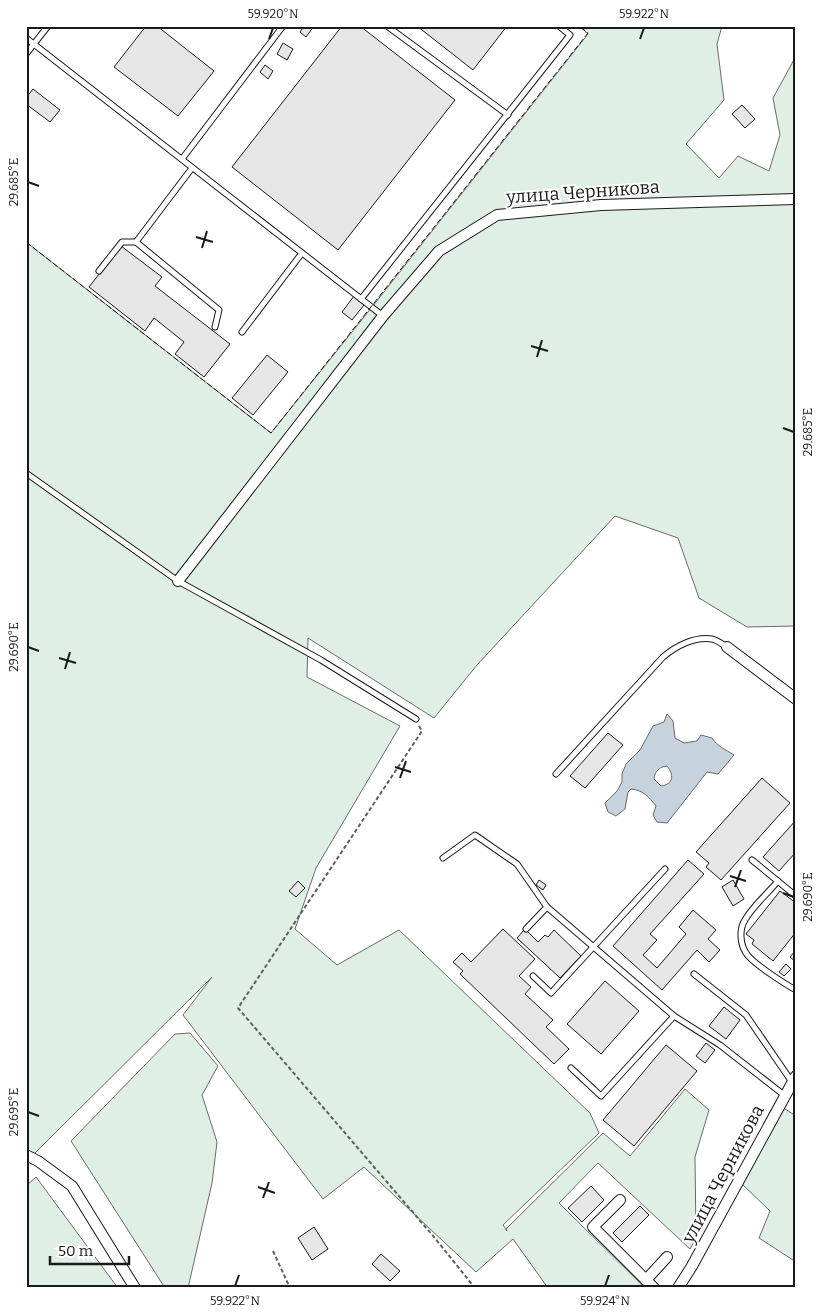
<svg xmlns="http://www.w3.org/2000/svg" width="822" height="1314" font-family="Bitter,serif">
<style>
.green{fill:#e0efe3;stroke:#6a6a6a}
.water{fill:#c6d2dc;stroke:#6a6a6a;fill-rule:evenodd}
.building{fill:#e6e6e6;stroke:#1a1a1a}
.lines{fill:none;stroke-linecap:round;stroke-linejoin:round}
.service-casing{stroke:#1a1a1a;stroke-width:7}
.minor-casing{stroke:#1a1a1a;stroke-width:12}
.path{stroke:#5f5f5f;stroke-width:2;stroke-dasharray:4 2.5;stroke-linecap:butt}
.service{stroke:#fff;stroke-width:5}
.minor{stroke:#fff;stroke-width:10}
.fence{stroke:#1a1a1a;stroke-width:1;stroke-dasharray:6 2.5;stroke-linecap:butt}
.ticks{fill:none;stroke:#1a1a1a;stroke-width:2}
.labels{text-anchor:middle;stroke-width:4;stroke-linejoin:round;paint-order:stroke}
.street-label{font-size:18px;fill:#1a1a1a;stroke:#fff}
.neatline{fill:none;stroke:#1a1a1a;stroke-width:2}
.ticks-label{font-size:12px;text-anchor:middle;fill:#1a1a1a}
</style>
<rect width="100%" height="100%" fill="#fff"/>
<g class="green">
<polygon points="579,26 722,26 717,44 724,100 686,144 719,178 738,156 769,171 780,135 773,98 796,56 796,626 747,627 699,598 678,538 615,516 477,665 434,718 308,638 307,677 400,726 316,868 295,929 337,965 399,930 590,1113 599,1133 503,1225 507,1231 506,1229 603,1133 630,1156 685,1089 709,1110 695,1157 696,1238 690,1249 598,1163 559,1203 645,1288 548,1288 513,1239 476,1272 364,1167 323,1199 183,1015 212,977 26,1162 26,242 271,433 372,307 588,34"/>
<polygon points="190,1033 218,1066 202,1095 217,1142 212,1183 188,1288 165,1288 71,1141 175,1034"/>
<polygon points="782,1107 796,1116 796,1262 759,1238 770,1211 742,1184"/>
<polygon points="36,1177 118,1288 26,1288 26,1186"/>
</g>
<path class="water" d="M667,714L673,721L675,738L684,743L697,741L701,735L712,738C718,747 725,749 734,755L718,774L707,772L667,823L657,822L653,815L656,806C649,797 643,790 631,789L628,792L625,809L616,816L608,812L605,803L617,791L622,782V774L626,764L640,750L653,726L664,722ZM667,766C674,775 674,784 661,786L654,779C655,771 659,767 667,766Z"/>
<g class="building">
<polygon points="146,26 157,26 214,71 178,116 114,67"/>
<polygon points="304,26 314,26 306,37 300,32"/>
<polygon points="342,26 360,26 455,100 338,250 232,167"/>
<polygon points="417,26 507,26 473,70"/>
<polygon points="283,43 293,49 287,60 277,54"/>
<polygon points="265,65 273,71 268,79 260,72"/>
<polygon points="33,89 60,110 50,122 26,104 26,98"/>
<polygon points="742,105 755,119 745,128 732,114"/>
<polygon points="121,246 162,277 155,286 230,344 204,377 175,354 184,342 154,318 145,331 89,287"/>
<polygon points="354,296 364,305 352,320 342,312"/>
<polygon points="267,355 288,372 253,415 232,398"/>
<polygon points="608,733 623,745 585,788 570,776"/>
<polygon points="762,778 790,803 721,880 706,867 709,863 696,852"/>
<polygon points="796,820 796,852 779,871 763,857"/>
<polygon points="688,860 704,874 650,934 657,940 643,955 657,968 686,934 679,927 693,910 716,930 708,939 720,950 709,962 697,950 662,990 613,946"/>
<polygon points="539,880 546,885 543,890 536,885"/>
<polygon points="733,880 744,899 733,906 722,887"/>
<polygon points="298,881 305,888 296,897 289,891"/>
<polygon points="780,891 796,903 796,932 773,961 752,944 754,940 746,934"/>
<polygon points="503,929 535,959 519,976 531,987 525,994 553,1020 546,1027 569,1049 554,1064 460,974 463,971 453,962 462,953 471,962"/>
<polygon points="525,929 538,942 545,935 548,937 554,930 581,956 560,978 517,938"/>
<polygon points="796,950 796,962 790,957"/>
<polygon points="786,964 791,969 784,976 779,972"/>
<polygon points="605,981 639,1011 601,1054 567,1024"/>
<polygon points="724,1007 740,1020 726,1039 709,1026"/>
<polygon points="706,1043 715,1050 705,1063 696,1056"/>
<polygon points="666,1045 697,1071 634,1146 603,1120"/>
<polygon points="591,1186 604,1200 582,1222 568,1208"/>
<polygon points="640,1206 649,1215 622,1242 613,1233"/>
<polygon points="314,1227 328,1249 312,1260 298,1238"/>
<polygon points="381,1254 400,1271 390,1281 372,1264"/>
</g>
<g class="lines">
<defs>
<g id="service">
<polyline points="387,26 508,115"/>
<polyline points="26,38 383,316"/>
<polyline points="26,54 48,26"/>
<polyline points="182,159 283,26"/>
<polyline points="192,168 136,242 219,310 215,327"/>
<polyline points="99,271 122,242 136,242"/>
<polyline points="361,299 570,35 559,26"/>
<polyline points="242,332 302,253"/>
<polyline points="26,473 178,581 321,660 416,719"/>
<path d="M556,774L663,657C676,646 695,636 712,639C717,640 722,644 727,647"/>
<polyline points="443,858 475,835 517,864 547,907 674,1016 720,1045 784,1095"/>
<polyline points="752,860 796,896"/>
<path d="M778,881C769,892 751,908 745,920C739,929 740,944 746,953C752,963 785,984 796,990"/>
<polyline points="526,929 547,907"/>
<polyline points="694,974 746,1015 792,1082"/>
<polyline points="533,976 551,993 665,869"/>
<polyline points="571,1068 601,1096 674,1016"/>
</g>
<g id="minor">
<polyline points="178,581 383,316 439,251 497,215 601,205 796,199"/>
<polyline points="727,647 796,699"/>
<polyline points="26,1155 38,1161 72,1186 135,1288"/>
<polyline points="620,1200 593,1227 654,1288"/>
<polyline points="646,1280 667,1257"/>
<polyline points="678,1288 692,1266 796,1076"/>
</g>
</defs>
<use href="#service" class="service-casing"/>
<use href="#minor" class="minor-casing"/>
<g class="path">
<polyline points="419,726 422,731 238,1008 434,1237 475,1288"/>
<polyline points="273,1251 290,1288"/>
</g>
<use href="#service" class="service"/>
<use href="#minor" class="minor"/>
<polyline class="fence" points="26,242 271,433 588,33 579,26"/>
</g>
<path class="ticks" d="M269,39L273,28M640,39L644,28M28,182L39,186M196,237L213,242M202,248L207,231M531,346L548,351M537,357L542,340M783,428L794,432M28,647L39,651M59,658L76,663M65,669L70,652M395,767L411,772M400,778L406,761M730,876L746,881M735,887L741,870M783,893L794,897M28,1112L39,1116M258,1187L275,1193M263,1198L269,1182M235,1286L239,1275M605,1286L609,1275"/>
<g class="labels">
<g class="street-label">
<text transform="translate(583 192) rotate(-4)" y="6">улица Черникова</text>
<text transform="translate(723 1174) rotate(-62)" y="6">улица Черникова</text>
</g>
</g>
<rect width="822" height="1314" fill="none" stroke="#ffffff" stroke-width="55"/>
<path d="M50 1256v8h79v-8" fill="none" stroke="#1a1a1a" stroke-width="2.5"/>
<text x="58" y="1256" font-size="15" fill="#1a1a1a" stroke="#ffffff" stroke-width="4" paint-order="stroke">50 m</text>
<rect x="28" y="28" width="766" height="1258" class="neatline"/>
<g class="ticks-label">
<text x="273" y="18">59.920°N</text>
<text x="644" y="18">59.922°N</text>
<text transform="translate(14 182) rotate(-90)" y="4">29.685°E</text>
<text transform="translate(808 432) rotate(-90)" y="4">29.685°E</text>
<text transform="translate(14 647) rotate(-90)" y="4">29.690°E</text>
<text transform="translate(808 897) rotate(-90)" y="4">29.690°E</text>
<text transform="translate(14 1112) rotate(-90)" y="4">29.695°E</text>
<text x="235" y="1305">59.922°N</text>
<text x="605" y="1305">59.924°N</text>
</g>
</svg>
